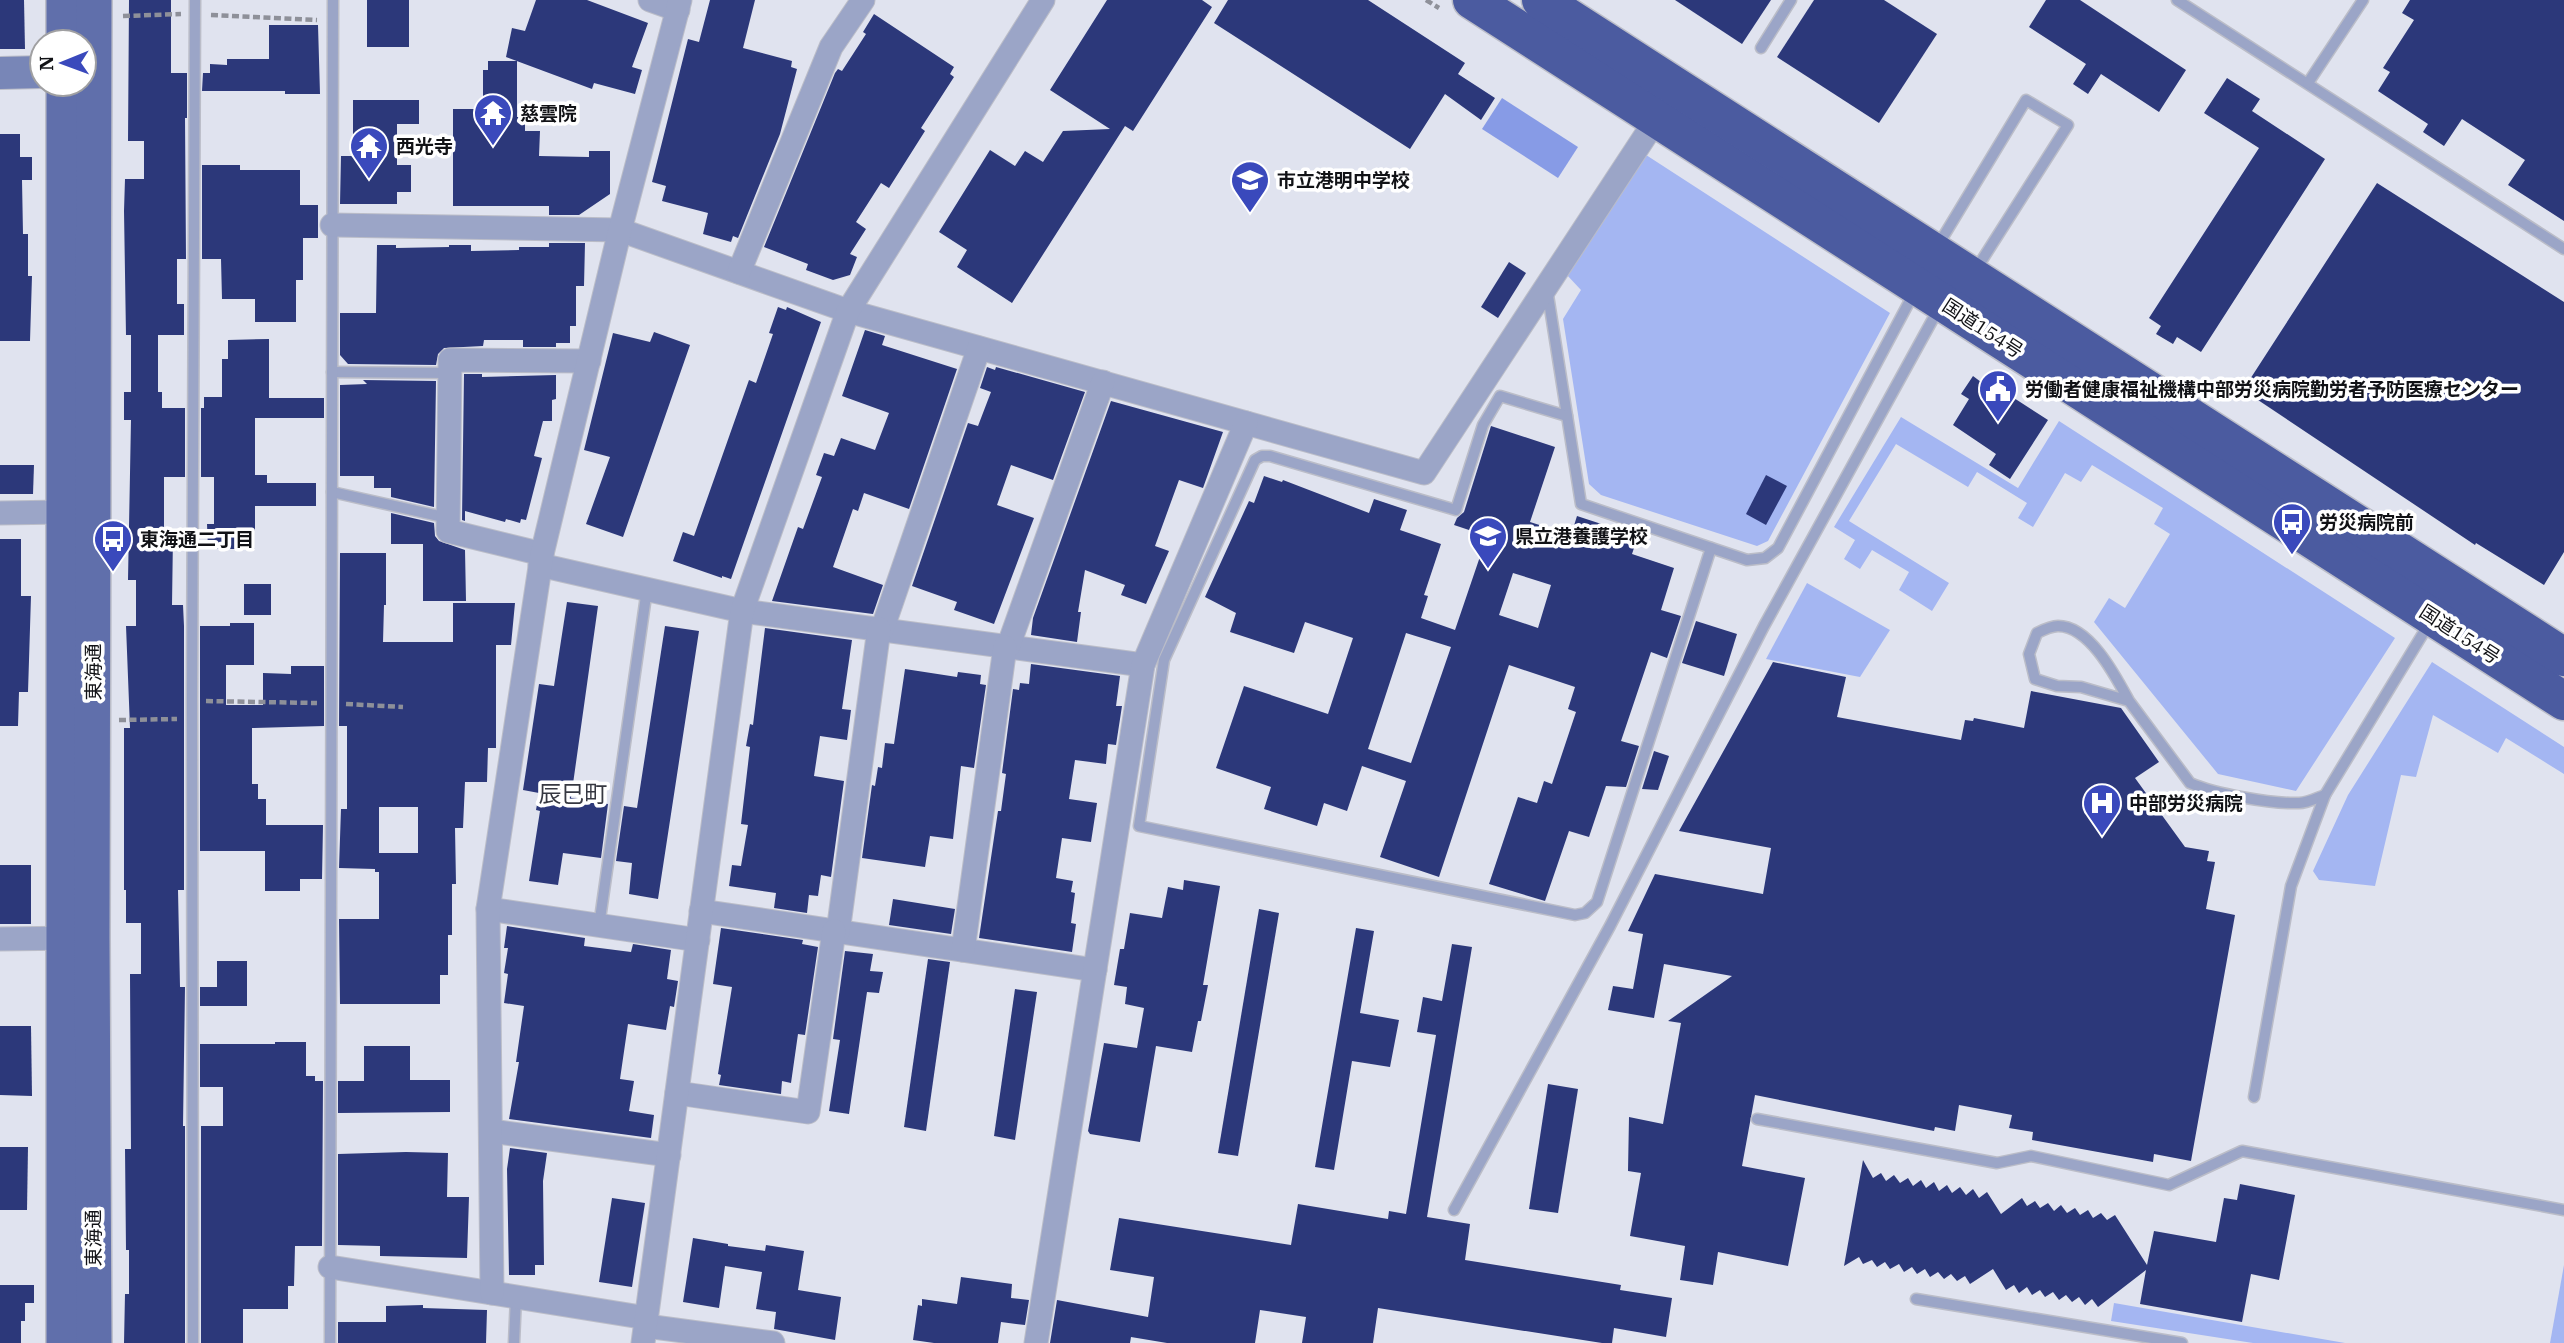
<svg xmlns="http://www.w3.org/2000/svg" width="2564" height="1343" font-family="'IBM Plex Serif','Noto Sans JP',serif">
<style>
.green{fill:#a4b6f2}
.water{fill:#879be6}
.building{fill:#2c387a;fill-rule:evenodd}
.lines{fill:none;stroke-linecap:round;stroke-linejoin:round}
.lane-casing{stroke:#bbbdc8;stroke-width:13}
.street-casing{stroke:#bbbdc8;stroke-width:25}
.secondary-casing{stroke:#bbbdc8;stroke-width:34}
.primary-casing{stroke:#bbbdc8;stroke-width:38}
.highway-casing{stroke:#bbbdc8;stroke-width:41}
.path{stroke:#8e9099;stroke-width:4.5;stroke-dasharray:7 3.5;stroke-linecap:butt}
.lane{stroke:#9ba5c7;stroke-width:10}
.street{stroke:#9ba5c7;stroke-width:23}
.secondary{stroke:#7886b7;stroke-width:32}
.primary{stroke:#606fab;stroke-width:35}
.highway{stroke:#4b5ba0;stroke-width:38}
.labels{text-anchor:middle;stroke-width:7;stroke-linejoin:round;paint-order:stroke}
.poi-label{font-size:19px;font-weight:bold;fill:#111216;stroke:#fff;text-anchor:start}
.street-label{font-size:19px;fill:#111216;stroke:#fff}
.quarter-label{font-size:23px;fill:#363841;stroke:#fff}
</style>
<rect width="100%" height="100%" fill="#e0e3ef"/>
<g class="green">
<polygon points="1643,153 1890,313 1768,541 1757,546 1601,495 1589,484 1563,319 1581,290 1566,274"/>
<polygon points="1901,417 2018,488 2059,421 2395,638 2296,791 2218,774 2094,622 2109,598 2125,608 2170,534 2154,524 2163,508 2092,465 2081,482 2065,473 2033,527 2018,518 2027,503 1977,472 1968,487 1896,444 1849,521 1949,583 1932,611 1899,590 1909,572 1872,550 1860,569 1844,559 1855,540 1834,527"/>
<polygon points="1807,583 1890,630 1860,677 1766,659"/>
<polygon points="2432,662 2564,747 2564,774 2506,738 2498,753 2433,715 2416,777 2401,775 2375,886 2319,880 2313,871 2348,795"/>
<polygon points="2564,1265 2564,1343 2550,1343"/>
<polygon points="2114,1303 2345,1343 2253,1343 2111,1321"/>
</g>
<polygon class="water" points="1502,98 1578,147 1558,178 1482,129"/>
<g class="building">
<polygon points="0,0 24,0 25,49 0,49"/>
<polygon points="129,0 171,0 171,73 187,73 187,118 185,118 186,259 177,259 177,304 184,304 184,335 158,335 158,392 162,392 162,408 185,408 185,477 164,477 164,535 173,535 172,605 183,605 184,626 184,890 178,890 180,987 185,987 183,1126 185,1126 185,1343 124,1343 125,1294 129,1294 129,1250 126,1250 125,1149 131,1149 130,974 141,974 141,923 126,923 126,890 124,890 124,728 130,728 126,626 136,626 136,580 128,580 131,420 124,420 124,392 131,392 131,335 126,335 124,211 125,179 144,179 144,141 128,141"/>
<rect x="367" y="0" width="42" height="47"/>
<polygon points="536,0 587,0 648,23 632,67 642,70 635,94 594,83 592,89 506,57 512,28 525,31"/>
<polygon points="710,0 755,0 743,48 792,61 791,67 797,69 780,134 738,238 733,236 731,242 703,234 708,213 662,201 666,186 652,182 688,39 699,42"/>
<polygon points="1107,0 1202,0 1212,7 1133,131 1125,126 1012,303 957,267 967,250 939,232 990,150 1015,166 1025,151 1043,162 1063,131 1110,129 1050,90"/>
<polygon points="1228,0 1368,0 1465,63 1458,74 1495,98 1481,120 1445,94 1410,149 1214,23"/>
<polygon points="1675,0 1771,0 1742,44"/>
<polygon points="1814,0 1884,0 1937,34 1879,123 1777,57"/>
<polygon points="2046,0 2080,0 2186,70 2159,112 2101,74 2088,94 2073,84 2086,64 2029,27"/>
<polygon points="2410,0 2564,0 2564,221 2508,185 2525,160 2462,119 2444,146 2423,132 2428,124 2378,91 2390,72 2383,68 2414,20 2402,13"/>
<polygon points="874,14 954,67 950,74 954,77 921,128 925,131 889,188 881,183 856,222 866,229 850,254 857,257 850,275 833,280 806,270 808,264 764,247 835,73 838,69 842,71 866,34 863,32"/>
<polygon points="269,25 318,25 320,94 285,94 285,91 202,91 203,73 210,73 210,64 227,65 227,59 269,59"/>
<polygon points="488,61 517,61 517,117 525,117 525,131 540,131 539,156 589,157 589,151 610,151 610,194 579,215 549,215 549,206 453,206 453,109 483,109 483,70 488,70"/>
<polygon points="2227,78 2260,99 2252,111 2325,159 2201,352 2177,337 2173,344 2156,334 2161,326 2149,318 2259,148 2204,113"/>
<polygon points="353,100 419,100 419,124 397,124 397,165 411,165 411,192 397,192 397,204 340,204 341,156 353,156"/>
<polygon points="0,134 20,134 20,157 32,157 32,180 22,180 23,234 28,234 28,276 32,276 30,341 0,341"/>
<polygon points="202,165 240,165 240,170 300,170 300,205 318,205 318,238 303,238 303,280 296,280 296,322 255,322 255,299 222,299 221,259 202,259"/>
<polygon points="2377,183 2564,302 2564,552 2544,585 2476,543 2475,545 2243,390"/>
<polygon points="549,243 585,243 584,286 576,286 576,326 570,326 570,343 556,343 556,347 523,347 523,340 484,340 483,346 444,348 438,354 436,365 348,364 340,355 340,313 376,313 377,245 396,245 396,248 449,247 449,245 471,245 471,251 519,250 519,247 549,247"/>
<polygon points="1509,262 1526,273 1498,318 1481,307"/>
<polygon points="778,307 786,310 787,307 821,322 731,579 722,576 722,578 673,561 683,532 694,536 749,380 756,383 773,334 769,333"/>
<polygon points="865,330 885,336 882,345 957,369 909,509 864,493 858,511 853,509 833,567 883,585 873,614 772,601 798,527 803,529 822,477 816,475 824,453 834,456 841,438 875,450 889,413 842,396"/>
<polygon points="654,332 690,345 623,537 586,524 610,457 584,450 613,333 650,342"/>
<polygon points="269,339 269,398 324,398 324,418 255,418 255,475 267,475 267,483 316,483 316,506 255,506 255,549 208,549 207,524 214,524 214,477 201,477 201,408 204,408 204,397 222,397 222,359 228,359 228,340"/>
<polygon points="987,367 995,370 996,367 1085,392 1053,480 1011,465 997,505 1034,518 994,624 954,610 957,602 912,586 968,423 978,426 991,392 980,388"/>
<polygon points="464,374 482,374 482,377 556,375 556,399 552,400 552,421 543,421 534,456 542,458 526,520 521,519 520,523 506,519 505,522 465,511 465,521 462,520"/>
<polygon points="1973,376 1981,382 1983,378 2048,420 2010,479 1989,465 1996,454 1953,425 1969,399 1961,394"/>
<polygon points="363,380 436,381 434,507 391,497 391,488 374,488 374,476 340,476 340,385 367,384"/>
<polygon points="1111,401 1223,432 1203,488 1179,480 1155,546 1169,551 1146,604 1121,595 1125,585 1085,570 1078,612 1081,612 1077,642 1031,635 1033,618"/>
<path d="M1491,426L1555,447L1530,522L1571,535L1577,516L1638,536L1632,554L1674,568L1661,610L1681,616L1667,658L1651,652L1621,741L1639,746L1626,787L1606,786L1589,837L1569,831L1545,901L1489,884L1518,797L1537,803L1544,781L1552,784L1576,712L1568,709L1575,687L1509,665L1439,877L1380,857L1406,781L1362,766L1347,811L1324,803L1317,826L1264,809L1271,787L1216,768L1244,686L1328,714L1353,638L1305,622L1294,653L1230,632L1236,613L1205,597L1249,501L1254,503L1264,476L1282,482L1283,480L1369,513L1374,499L1407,510L1400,530L1441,544L1424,595L1428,596L1421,618L1455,630L1487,536L1454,525L1457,518L1464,512ZM1513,573L1551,585L1538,628L1499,615ZM1406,633L1451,647L1411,763L1368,749Z"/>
<polygon points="0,465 34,465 33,494 0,494"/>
<polygon points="1766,475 1787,486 1766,525 1746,514"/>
<polygon points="391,513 434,523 435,536 439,541 465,550 466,601 423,601 423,544 391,544"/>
<polygon points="0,539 21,539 21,596 31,596 28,692 19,692 18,726 0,726"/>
<path d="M340,553H386V605H384L383,642H453V603H515L511,645H496V748H488L487,782H465L463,828H455L456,884H452V935H448V975H440V1004H340L339,919H379V872H375V869L339,868L341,809H347V726H339ZM379,807H418V853H379Z"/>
<rect x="244" y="584" width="27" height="31"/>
<polygon points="567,602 598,606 571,798 608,804 601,858 563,853 558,885 529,881 540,811 536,810 539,793 523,790 539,684 554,686"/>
<polygon points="1696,621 1737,634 1724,676 1682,663"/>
<polygon points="230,623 254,623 254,665 226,665 226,705 263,705 263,673 291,674 291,666 324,666 324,726 252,728 252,784 258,784 258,799 266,799 266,825 323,825 322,879 300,879 300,891 265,891 265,851 200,851 200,626 230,626"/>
<polygon points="665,626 699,631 658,899 629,894 632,863 616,861 624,806 637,808"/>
<polygon points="765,628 852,640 842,709 851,710 847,740 820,736 814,776 844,781 831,877 821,875 818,896 809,895 807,913 774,908 776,893 729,886 732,865 741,866 748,825 741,824 750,747 746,746 750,724 753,725"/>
<polygon points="1773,662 1846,677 1837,717 1961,740 1965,720 1973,721 1974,718 2024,728 2031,691 2121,708 2159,762 2135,778 2185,847 2209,851 2207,861 2215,862 2206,909 2235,915 2191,1161 2154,1154 2153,1162 2032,1140 2033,1132 2009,1128 2012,1115 1959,1105 1955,1131 1935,1127 1934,1131 1755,1095 1742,1166 1805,1178 1788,1266 1718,1252 1713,1285 1680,1280 1685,1246 1630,1236 1641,1173 1628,1171 1629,1117 1663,1124 1681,1023 1668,1021 1732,976 1664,964 1654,1018 1608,1010 1613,986 1633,989 1643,934 1628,931 1655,874 1763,894 1771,848 1679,831"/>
<polygon points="1031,664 1120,676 1116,706 1122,706 1116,745 1108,744 1106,764 1075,760 1069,799 1097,803 1091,842 1062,838 1056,878 1073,881 1071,892 1075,893 1071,923 1076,924 1072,952 979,938 998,811 1001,811 1006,774 1002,773 1013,689 1019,690 1020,683 1029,684"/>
<polygon points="905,669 957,677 958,672 981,675 980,684 986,685 974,768 961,766 953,839 930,836 925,867 862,858 872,785 875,786 878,767 882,768 885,743 894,744"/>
<polygon points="1654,751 1669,756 1658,790 1642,789"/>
<rect x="0" y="865" width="31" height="59"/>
<polygon points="1184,880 1220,886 1203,985 1208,985 1201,1021 1198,1021 1192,1052 1156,1046 1140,1142 1090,1134 1088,1131 1104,1043 1137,1048 1144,1008 1125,1004 1127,987 1114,985 1120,949 1124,949 1130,913 1162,918 1168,887 1183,890"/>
<polygon points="893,899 955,909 951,934 889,925"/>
<polygon points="1259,909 1279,913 1238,1156 1218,1153"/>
<polygon points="507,926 585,938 584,946 631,952 633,944 671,950 667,979 678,981 674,1007 670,1006 666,1030 628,1024 620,1079 634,1081 629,1111 654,1115 651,1138 509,1119 519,1062 516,1062 524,1006 504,1003 508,974 504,973 508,948 504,948"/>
<polygon points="721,928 803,940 802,944 818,947 805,1035 798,1034 791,1083 782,1081 781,1094 719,1085 721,1075 718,1074 732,987 713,984"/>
<polygon points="1356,928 1374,931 1360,1013 1399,1020 1390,1067 1352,1061 1334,1170 1315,1167"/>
<polygon points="1452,944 1472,947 1427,1217 1470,1224 1465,1260 1621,1285 1620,1290 1672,1298 1666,1337 1614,1328 1612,1343 1602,1343 1378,1308 1373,1343 1302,1343 1306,1317 1260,1310 1255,1343 1167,1343 1131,1337 1130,1343 1050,1343 1057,1300 1148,1317 1154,1277 1110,1270 1119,1218 1291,1245 1298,1204 1388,1219 1389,1211 1406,1214 1436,1035 1417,1032 1423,997 1442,1001"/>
<polygon points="845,951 873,954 870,971 883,972 879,993 867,992 849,1114 829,1111 840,1040 833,1039"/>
<polygon points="928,959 950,962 926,1131 904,1127"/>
<polygon points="217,961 247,961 247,1006 200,1006 200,987 217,987"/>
<polygon points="1015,989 1037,992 1015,1140 994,1136"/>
<polygon points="0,1026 31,1026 32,1096 0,1095"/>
<polygon points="275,1042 306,1042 306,1076 315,1076 315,1081 323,1081 322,1246 295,1246 294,1286 288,1286 288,1309 243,1309 243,1343 201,1343 201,1126 223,1126 223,1087 200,1087 200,1044 275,1044"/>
<polygon points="364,1046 410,1046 410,1080 450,1080 450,1112 338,1113 338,1081 364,1081"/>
<polygon points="1548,1084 1578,1089 1558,1213 1529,1209"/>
<polygon points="0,1147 28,1147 27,1210 0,1210"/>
<polygon points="510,1148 547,1153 543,1181 544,1265 535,1265 535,1275 509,1275 507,1169"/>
<polygon points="406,1152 448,1153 447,1197 469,1197 467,1258 380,1256 380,1246 338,1245 338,1154"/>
<polygon points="1863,1160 1873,1178 1881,1173 1886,1181 1894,1175 1900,1183 1908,1178 1913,1186 1921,1180 1926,1188 1934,1182 1939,1191 1947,1185 1952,1193 1960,1187 1966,1195 1973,1189 1979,1198 1987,1192 2001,1214 2022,1198 2027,1206 2035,1201 2040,1208 2048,1203 2054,1211 2061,1205 2067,1213 2075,1208 2080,1215 2088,1210 2093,1218 2101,1213 2107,1220 2115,1215 2147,1265 2154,1231 2216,1242 2224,1198 2237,1200 2240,1184 2295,1195 2279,1280 2251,1274 2242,1322 2140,1304 2146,1270 2098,1307 2092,1299 2085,1305 2079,1297 2072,1302 2066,1295 2059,1300 2053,1292 2045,1297 2040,1290 2032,1295 2027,1287 2019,1293 2014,1285 2006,1290 1993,1269 1970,1284 1965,1276 1957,1281 1951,1274 1944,1279 1938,1272 1930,1277 1925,1269 1917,1274 1912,1267 1904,1272 1899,1264 1890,1269 1885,1262 1877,1267 1872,1260 1863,1264 1859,1257 1844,1266"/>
<polygon points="612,1198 645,1203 632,1287 599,1282"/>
<polygon points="693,1238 728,1244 728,1246 765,1251 766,1245 804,1251 798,1290 841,1297 835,1340 774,1329 776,1312 756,1309 762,1272 725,1266 719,1308 683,1302"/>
<polygon points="961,1277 1012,1284 1011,1298 1029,1300 1025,1325 1001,1322 998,1343 934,1343 913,1340 918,1305 922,1306 922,1299 957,1304"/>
<polygon points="0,1285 34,1285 34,1303 25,1303 25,1321 21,1321 21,1343 0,1343"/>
<polygon points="423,1305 423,1308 487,1310 486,1343 338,1343 338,1322 386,1322 386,1306"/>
</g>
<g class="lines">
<defs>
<g id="lane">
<polyline points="2177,0 2564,249"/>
<polyline points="1761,48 1791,0"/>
<polyline points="2308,83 2363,0"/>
<polyline points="1937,247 2026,100 2068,125 1975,271"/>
<polyline points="1547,289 1581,504 1747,560 1765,558 1778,548 1915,291"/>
<polyline points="332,372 450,373"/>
<polyline points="1567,416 1500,396 1483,425 1456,510 1270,456 1262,456 1255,460 1164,660 1139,826 1575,915 1585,913 1597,902 1711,548"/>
<polyline points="332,492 448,518"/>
<path d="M2129,701C2116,677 2090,626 2058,626C2052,626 2043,630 2037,633L2029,654L2035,679L2057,686L2081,687L2129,701L2190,783C2215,794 2271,804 2299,803C2307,803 2317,798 2325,795"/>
<polyline points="599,926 647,589"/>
<polyline points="2254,1097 2291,886 2325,795 2430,622"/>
<polyline points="1757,1119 1997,1163 2031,1156 2169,1185 2242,1151 2564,1210"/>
<polyline points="1454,1210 1610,926 1764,626 1939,308"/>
<polyline points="1916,1299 2182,1343"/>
<polyline points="193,1343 192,700 195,0"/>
<polyline points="330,1343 333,0"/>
<polyline points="514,1343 516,1297"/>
</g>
<g id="street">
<polyline points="650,0 678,10"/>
<polyline points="332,225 620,230 848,311 1424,473 1657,118"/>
<polyline points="739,272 831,47 863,0"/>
<polyline points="0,513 64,512"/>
<polyline points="542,554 448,531 450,360 589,361"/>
<polyline points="540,565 742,611 1143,665"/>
<polyline points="882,630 979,348"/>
<polyline points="1008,647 1103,382"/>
<polyline points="488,909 698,940"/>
<polyline points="701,911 1095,970"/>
<polyline points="838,932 879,629"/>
<polyline points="0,939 77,938"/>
<polyline points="963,950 1005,647"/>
<polyline points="677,1093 808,1112 834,931"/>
<polyline points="491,1131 669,1155"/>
<polyline points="330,1267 647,1318"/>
<polyline points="492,1293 488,909 542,554 620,230 680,0"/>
<polyline points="646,1326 773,1343"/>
<polyline points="643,1343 742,611 848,311 1043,0"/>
<polyline points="1036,1343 1143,665 1246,423"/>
</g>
<polyline id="secondary" points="0,73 42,72"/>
<g id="primary">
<polyline points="64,42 64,0"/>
<polyline points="64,1343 64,84"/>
<polyline points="94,1343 92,937 94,0"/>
</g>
<g id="highway">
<polyline points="1472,0 2564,701"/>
<polyline points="1541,0 2564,657"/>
</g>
</defs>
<use href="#lane" class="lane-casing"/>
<use href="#street" class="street-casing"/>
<use href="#secondary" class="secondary-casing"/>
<use href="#primary" class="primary-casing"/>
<use href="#highway" class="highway-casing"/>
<g class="path">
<polyline points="1426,0 1439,8"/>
<polyline points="211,15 317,20"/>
<polyline points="123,16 181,14"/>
<polyline points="206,701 317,703"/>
<polyline points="346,704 403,707"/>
<polyline points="119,720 177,719"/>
</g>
<use href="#lane" class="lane"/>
<use href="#street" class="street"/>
<use href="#secondary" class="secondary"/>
<use href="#primary" class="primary"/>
<use href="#highway" class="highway"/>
</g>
<defs>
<symbol id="temple-pin" viewBox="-11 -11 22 30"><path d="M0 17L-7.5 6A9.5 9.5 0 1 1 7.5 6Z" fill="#3a49bc" stroke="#fff"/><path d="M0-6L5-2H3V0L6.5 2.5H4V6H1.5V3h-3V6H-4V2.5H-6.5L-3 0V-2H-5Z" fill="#fff"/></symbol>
<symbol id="school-pin" viewBox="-11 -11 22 30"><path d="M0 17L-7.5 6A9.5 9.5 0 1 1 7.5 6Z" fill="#3a49bc" stroke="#fff"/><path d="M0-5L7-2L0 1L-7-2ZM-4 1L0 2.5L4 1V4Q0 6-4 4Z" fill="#fff"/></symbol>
<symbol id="civic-pin" viewBox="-11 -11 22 30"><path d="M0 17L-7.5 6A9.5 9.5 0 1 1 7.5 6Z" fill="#3a49bc" stroke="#fff"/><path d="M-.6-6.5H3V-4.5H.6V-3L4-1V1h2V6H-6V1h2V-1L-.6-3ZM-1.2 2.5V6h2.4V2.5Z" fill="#fff"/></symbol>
<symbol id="bus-pin" viewBox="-11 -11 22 30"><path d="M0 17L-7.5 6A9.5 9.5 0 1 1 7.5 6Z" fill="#3a49bc" stroke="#fff"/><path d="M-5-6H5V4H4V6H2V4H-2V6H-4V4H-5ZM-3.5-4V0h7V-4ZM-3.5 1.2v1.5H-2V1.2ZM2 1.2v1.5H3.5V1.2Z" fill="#fff"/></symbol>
<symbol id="hospital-pin" viewBox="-11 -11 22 30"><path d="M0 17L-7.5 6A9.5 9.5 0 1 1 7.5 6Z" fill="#3a49bc" stroke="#fff"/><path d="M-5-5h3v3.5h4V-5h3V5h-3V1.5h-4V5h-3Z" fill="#fff"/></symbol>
</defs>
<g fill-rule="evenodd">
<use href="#temple-pin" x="471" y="91" width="44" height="60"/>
<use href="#temple-pin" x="347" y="124" width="44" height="60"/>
<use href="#school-pin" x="1228" y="158" width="44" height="60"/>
<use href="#civic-pin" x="1976" y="367" width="44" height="60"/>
<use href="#bus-pin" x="2270" y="500" width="44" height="60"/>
<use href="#school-pin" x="1466" y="514" width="44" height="60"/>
<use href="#bus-pin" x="91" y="517" width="44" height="60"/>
<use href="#hospital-pin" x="2080" y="781" width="44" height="60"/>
</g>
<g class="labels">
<g class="poi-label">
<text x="520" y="120">慈雲院</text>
<text x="396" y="153">西光寺</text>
<text x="1277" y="187">市立港明中学校</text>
<text x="2025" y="396">労働者健康福祉機構中部労災病院勤労者予防医療センター</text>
<text x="2319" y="529">労災病院前</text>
<text x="1515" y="543">県立港養護学校</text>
<text x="140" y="546">東海通二丁目</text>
<text x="2129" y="810">中部労災病院</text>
</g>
<g class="street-label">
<text transform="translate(1983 328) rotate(33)" y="7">国道154号</text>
<text transform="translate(2460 634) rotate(33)" y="7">国道154号</text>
<text transform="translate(93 672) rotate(-90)" y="7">東海通</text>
<text transform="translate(93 1238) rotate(-90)" y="7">東海通</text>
</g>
<g class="quarter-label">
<text x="573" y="802">辰巳町</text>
</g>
</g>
<g transform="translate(63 63) rotate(269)"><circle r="33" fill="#ffffff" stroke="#a0a0a2" stroke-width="2"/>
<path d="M0-5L12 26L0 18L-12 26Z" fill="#3a49bc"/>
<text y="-10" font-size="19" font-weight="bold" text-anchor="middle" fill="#111216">N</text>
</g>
</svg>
